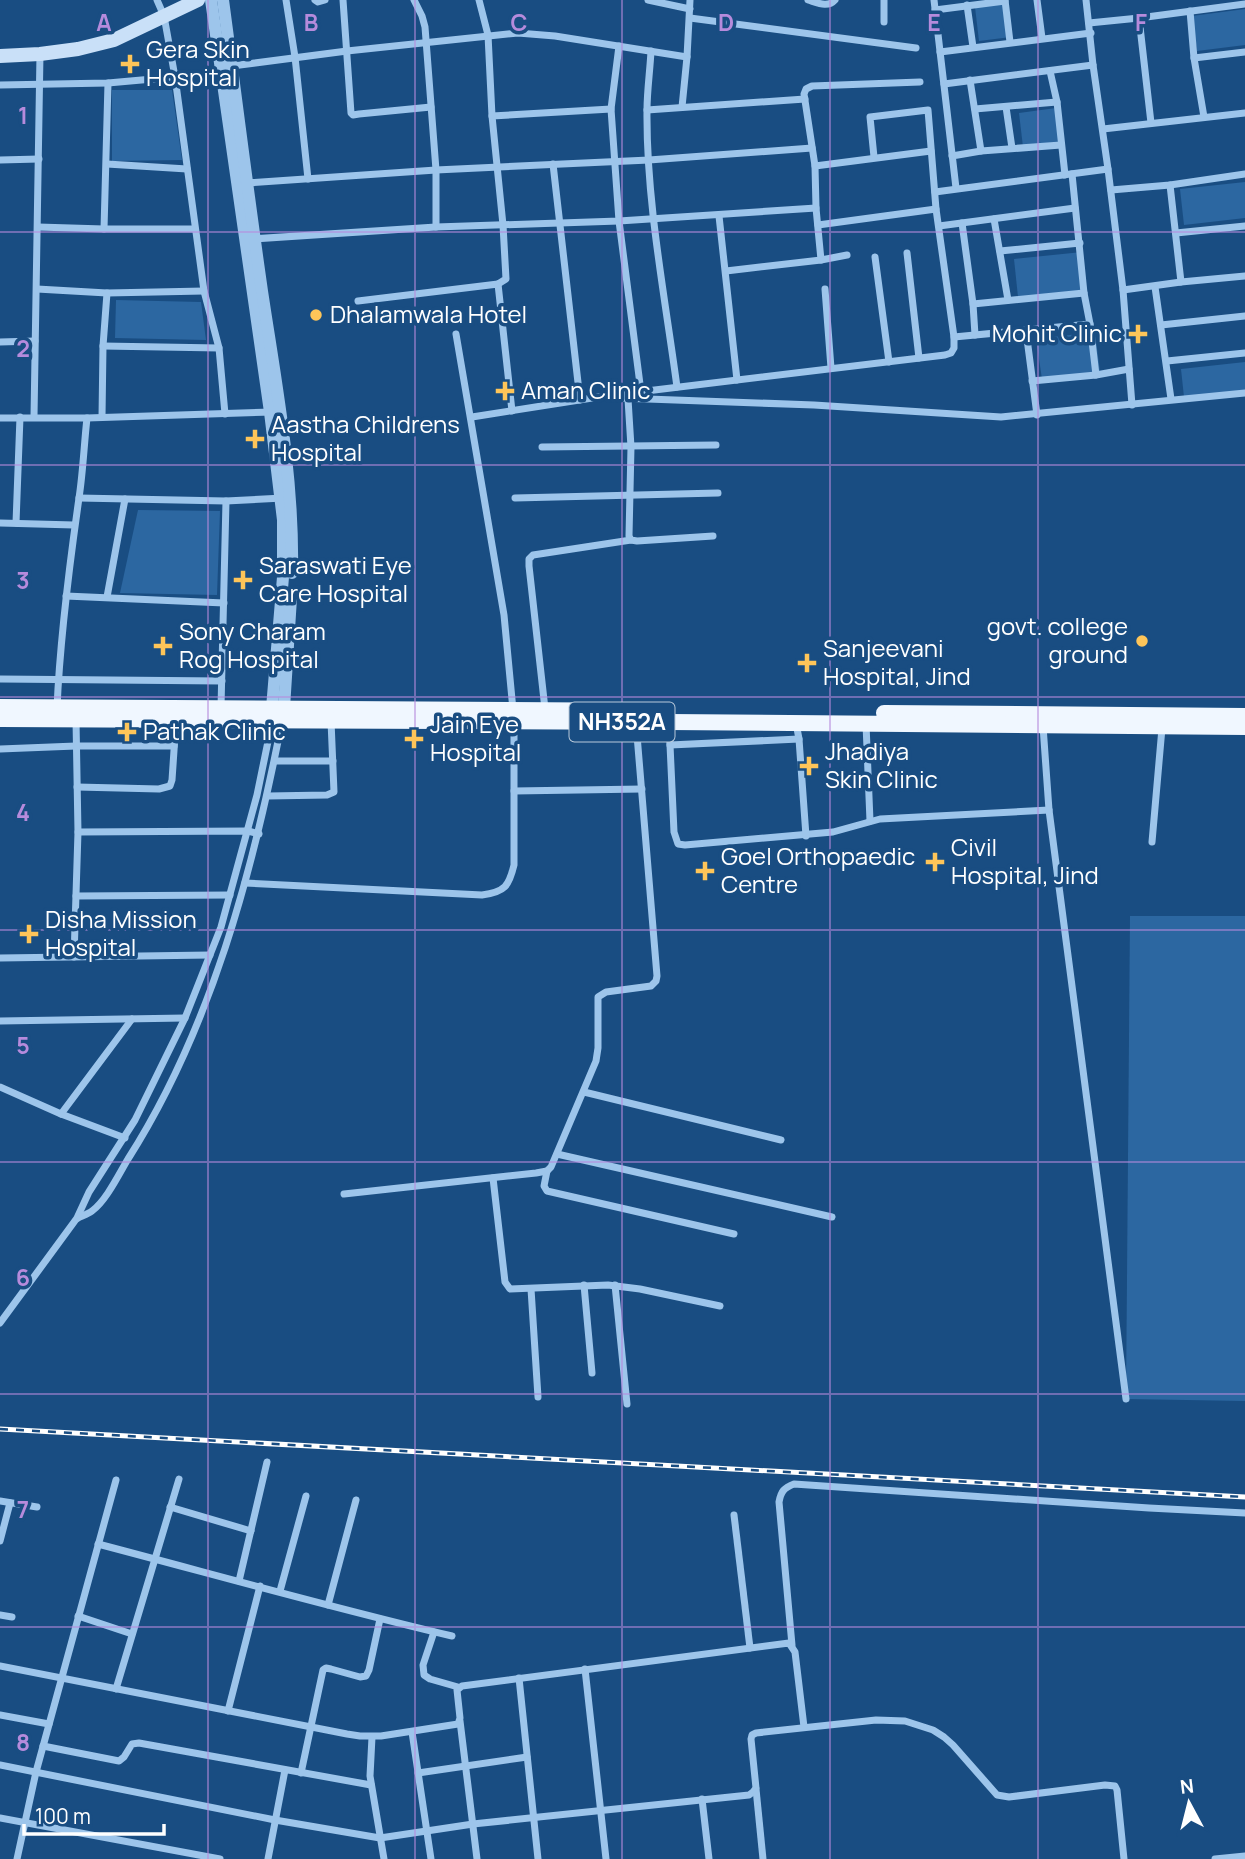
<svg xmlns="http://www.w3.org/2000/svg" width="1245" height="1859" font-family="Manrope,sans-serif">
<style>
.green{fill:#2c67a1}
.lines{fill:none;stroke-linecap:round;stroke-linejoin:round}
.minor{stroke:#9dc5eb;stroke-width:7}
.tertiary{stroke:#9dc5eb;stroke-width:12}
.secondary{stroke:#c9e0f8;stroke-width:14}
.trunk{stroke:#f0f7ff;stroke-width:16}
.rail-casing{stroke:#fff;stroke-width:5}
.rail{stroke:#194d82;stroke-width:2.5;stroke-dasharray:8;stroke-linecap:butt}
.grid{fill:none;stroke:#b68bdc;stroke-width:2;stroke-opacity:0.55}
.poi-dot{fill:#fec559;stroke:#194d82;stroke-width:2.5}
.labels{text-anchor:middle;stroke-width:7;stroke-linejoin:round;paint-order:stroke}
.shield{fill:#194d82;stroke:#bacada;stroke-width:2}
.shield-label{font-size:23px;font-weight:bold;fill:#fff}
.poi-label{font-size:24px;fill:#fff;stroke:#194d82;text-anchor:start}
.grid-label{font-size:23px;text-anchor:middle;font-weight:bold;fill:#b68bdc;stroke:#194d82;stroke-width:7;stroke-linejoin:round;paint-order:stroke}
</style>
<rect width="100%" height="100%" fill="#194d82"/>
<g class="green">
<polygon points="1007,3 1011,37 979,41 975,7"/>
<polygon points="1245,9 1245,45 1197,51 1192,16"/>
<polygon points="112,90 172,90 182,160 112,161"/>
<polygon points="1056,108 1061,142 1023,147 1019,113"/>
<polygon points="1245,182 1245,218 1184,225 1180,189"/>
<polygon points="1082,252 1086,290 1018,297 1014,259"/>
<polygon points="116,300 201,302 206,340 115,338"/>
<polygon points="1095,332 1100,372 1042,379 1036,339"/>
<polygon points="1245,362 1245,390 1184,397 1181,369"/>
<polygon points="138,510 220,511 217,595 120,593"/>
<polygon points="1130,916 1245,916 1245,1401 1126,1399"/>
</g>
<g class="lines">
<g class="minor">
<polyline points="157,0 164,16 175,77 204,291 219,348 225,414"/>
<polyline points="286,0 295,57 308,179"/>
<polyline points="315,0 318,2 325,0"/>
<polyline points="343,0 351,113 353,115 359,114 431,107"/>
<polyline points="414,0 422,16 425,27 436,170 436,227"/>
<polyline points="648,0 690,9"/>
<path d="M808,0C818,3 828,8 835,0"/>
<polyline points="884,0 884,22"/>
<polyline points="934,0 956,188"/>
<polyline points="1005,0 1010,42"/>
<polyline points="1037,0 1042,38"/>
<polyline points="1086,0 1093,65 1108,169 1123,290 1132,405"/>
<polyline points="967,5 973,47"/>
<polyline points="935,10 1005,1"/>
<polyline points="1190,11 1194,58 1204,117"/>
<polyline points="690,18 916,48"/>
<polyline points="1139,18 1151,123"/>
<polyline points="1089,23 1139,18 1245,4"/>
<polyline points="619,46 611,109 619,221 641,392"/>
<path d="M651,51C650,71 647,91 647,110C646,200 665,297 677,387"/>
<polyline points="940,52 1091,33"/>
<polyline points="1194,58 1245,52"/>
<polyline points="232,66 347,51 518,33 555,36 687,57"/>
<polyline points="1050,71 1057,102 1065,175"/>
<polyline points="970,80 981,151"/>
<polyline points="944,84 1093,65"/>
<polyline points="0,85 108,83 175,77"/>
<polyline points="682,107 687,57 690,0"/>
<polyline points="1006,107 1012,148"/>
<polyline points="975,109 1057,102"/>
<polyline points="647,110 805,99"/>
<polyline points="492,116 611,109"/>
<polyline points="1103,129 1245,113"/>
<polyline points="952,156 981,151 1061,145"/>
<polyline points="0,160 39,159"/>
<polyline points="107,164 187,169"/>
<polyline points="553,164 580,400"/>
<polyline points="815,166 931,151"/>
<polyline points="1072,174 1084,293 1090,324 1096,375"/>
<polyline points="247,183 436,170 649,160 812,148"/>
<polyline points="1170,185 1181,282"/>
<polyline points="1111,190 1170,185 1245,174"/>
<polyline points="935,192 1108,169"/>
<polyline points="719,216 737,380"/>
<polyline points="994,219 1008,300"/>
<polyline points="962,223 973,304 975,335"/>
<polyline points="818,225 936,209"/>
<polyline points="939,226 1075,208"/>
<polyline points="38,227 104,229 194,229"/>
<polyline points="104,229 108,83"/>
<polyline points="1176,233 1245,226"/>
<polyline points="252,239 436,227 619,221 816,208"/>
<polyline points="1000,251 1080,243"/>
<polyline points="907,253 919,358"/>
<polyline points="875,257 889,362"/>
<polyline points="821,260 816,208 815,166 804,94 806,89 812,86 920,82"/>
<polyline points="726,271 821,260 847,255"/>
<polyline points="498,284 512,411"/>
<polyline points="1155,287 1171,399"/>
<polyline points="37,289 107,293 204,291"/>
<polyline points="825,289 831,368"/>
<polyline points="1123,290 1181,282 1245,276"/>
<polyline points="358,301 498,284 506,279 503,225 492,116 488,35 479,0"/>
<polyline points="973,304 1084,293"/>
<polyline points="1161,325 1245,316"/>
<polyline points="1026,331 1037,415"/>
<polyline points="456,334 504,615 513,710"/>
<polyline points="954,337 1090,324"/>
<polyline points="0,342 35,341"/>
<polyline points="103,346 219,348"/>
<polyline points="1167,361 1245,353"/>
<polyline points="1032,381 1096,375 1129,369"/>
<polyline points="620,398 814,405 1001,417 1245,393"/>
<polyline points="628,399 631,447 629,536 631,540 637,541 713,536"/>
<polyline points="34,417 40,54"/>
<polyline points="102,417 103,346 107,293"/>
<polyline points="472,417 605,396 945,355 951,353 954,348 954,337 936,209 928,110 870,117 874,157"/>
<polyline points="0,418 87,418 272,412"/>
<polyline points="542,447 716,445"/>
<polyline points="79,498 226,501 283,498"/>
<polyline points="515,498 718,493"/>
<polyline points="0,523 74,525"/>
<polyline points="16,523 20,417"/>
<polyline points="66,596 224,603"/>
<polyline points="107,597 125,499"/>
<polyline points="0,679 222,681"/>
<polyline points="221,707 226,501"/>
<path d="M57,708C60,638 69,568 79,498C83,472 84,445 87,418"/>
<polyline points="545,709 529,566 529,559 533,555 631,540"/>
<polyline points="669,723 674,832 678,844 685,845 833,832 880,819 1049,810"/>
<polyline points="796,723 799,739 806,836"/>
<polyline points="866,724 870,821"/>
<polyline points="1043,726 1049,810 1126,1399"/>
<polyline points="670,745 799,739"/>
<polyline points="0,749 76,746 174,746"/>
<polyline points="275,761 333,761"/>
<polyline points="77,787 159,789 170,786 172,780 176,721"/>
<polyline points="514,791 642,789"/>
<polyline points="268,796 327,795 334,792 331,721"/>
<polyline points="78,832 248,831 259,834"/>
<polyline points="1152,842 1162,728"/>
<path d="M245,883L482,895C505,892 509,886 514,865V722"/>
<polyline points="76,896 230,895"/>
<polyline points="74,957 78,832 76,720"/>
<polyline points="0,958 210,955"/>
<polyline points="0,1021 185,1018"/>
<polyline points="0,1087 61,1114 125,1138"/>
<polyline points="584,1092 781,1140"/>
<polyline points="61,1114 132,1019"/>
<polyline points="557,1154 832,1217"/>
<polyline points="547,1171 544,1186 547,1191 734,1234"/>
<polyline points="493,1178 505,1282 510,1289 608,1285 640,1289 720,1306"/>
<polyline points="344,1194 536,1173 547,1171 551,1167 596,1061 598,1048 598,997 606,992 651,986 656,981 657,976 636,723"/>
<path d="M78,1218C82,1216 88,1214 92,1211C106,1201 119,1174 128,1159C211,1029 253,871 282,721"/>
<polyline points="584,1285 592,1373"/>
<polyline points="615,1285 627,1404"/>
<polyline points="531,1289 538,1397"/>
<polyline points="0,1323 77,1218 89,1192 135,1120 185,1018 221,927 257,795 272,722"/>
<polyline points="0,1501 37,1507"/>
<polyline points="170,1507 251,1531"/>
<polyline points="734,1515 750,1648"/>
<polyline points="0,1541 10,1503"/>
<path d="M98,1544C216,1575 333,1608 452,1636"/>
<polyline points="239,1581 267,1462"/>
<polyline points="280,1591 306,1496"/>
<polyline points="328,1605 356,1500"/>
<polyline points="0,1615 12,1617"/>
<polyline points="78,1616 132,1634"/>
<polyline points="434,1632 423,1665 424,1675 430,1679 458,1687"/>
<path d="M792,1645L779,1502C781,1491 784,1488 794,1484L1149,1508L1245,1513"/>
<polyline points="0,1666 347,1734 360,1736 381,1736 458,1724 460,1718 457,1690 462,1686 789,1643 795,1652 804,1727"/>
<polyline points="585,1669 606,1859"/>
<polyline points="519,1678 538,1859"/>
<polyline points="116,1689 179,1479"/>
<polyline points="228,1711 260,1586"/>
<polyline points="0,1715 49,1724"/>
<polyline points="460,1721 477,1859"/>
<polyline points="412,1732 431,1859"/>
<polyline points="372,1737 370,1776 384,1859"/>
<polyline points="43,1746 119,1761 124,1757 132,1744 139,1743 371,1785"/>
<polyline points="0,1765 275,1820 380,1838 473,1824 749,1795 753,1792 756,1788 751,1739 752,1735 756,1733 876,1720 905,1721 933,1730 944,1737 953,1745 997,1795 1009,1797 1105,1785 1115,1786 1117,1790 1124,1859"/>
<polyline points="301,1773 323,1670 326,1668 331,1669 360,1677 366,1676 369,1670 380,1619"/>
<polyline points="418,1773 527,1757"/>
<polyline points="756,1789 763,1859"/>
<polyline points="702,1799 709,1859"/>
<polyline points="0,1818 220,1859"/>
<polyline points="17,1859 36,1772 116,1480"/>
<polyline points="268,1859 285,1770"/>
<polyline points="1215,1859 1245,1856"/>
</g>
<g class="tertiary">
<polyline points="211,0 270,412 283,520 283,577 272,708"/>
<path d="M223,0C236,97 248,194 262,291C276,384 294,478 292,573"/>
<polyline points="284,708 291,598"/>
</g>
<polyline class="secondary" points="0,56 40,54 78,49 114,40 198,0"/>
<g class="trunk">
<polyline points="0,707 666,711"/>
<polyline points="884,713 1245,716"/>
<polyline points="0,719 669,722 1245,727"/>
</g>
<defs>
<polyline id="rail" points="0,1429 1245,1497"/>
</defs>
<use href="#rail" class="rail-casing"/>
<use href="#rail" class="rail"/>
</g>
<path class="grid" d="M208,0V1859M415,0V1859M622,0V1859M830,0V1859M1038,0V1859M0,232H1245M0,465H1245M0,697H1245M0,930H1245M0,1162H1245M0,1394H1245M0,1627H1245"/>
<g class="poi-dot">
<path d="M126.5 53.5h7v7h7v7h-7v7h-7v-7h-7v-7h7z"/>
<circle cx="316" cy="315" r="7"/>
<path d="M1134.5 323.5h7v7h7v7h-7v7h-7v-7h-7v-7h7z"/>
<path d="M501.5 380.5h7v7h7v7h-7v7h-7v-7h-7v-7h7z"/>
<path d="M251.5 428.5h7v7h7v7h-7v7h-7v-7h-7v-7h7z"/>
<path d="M239.5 569.5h7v7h7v7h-7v7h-7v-7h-7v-7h7z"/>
<circle cx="1142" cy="641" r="7"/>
<path d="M159.5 635.5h7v7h7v7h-7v7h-7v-7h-7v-7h7z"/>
<path d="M803.5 652.5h7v7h7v7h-7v7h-7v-7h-7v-7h7z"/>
<path d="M123.5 721.5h7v7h7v7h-7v7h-7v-7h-7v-7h7z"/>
<path d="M410.5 728.5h7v7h7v7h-7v7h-7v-7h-7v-7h7z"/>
<path d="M805.5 755.5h7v7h7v7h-7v7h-7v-7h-7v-7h7z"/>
<path d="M931.5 851.5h7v7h7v7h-7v7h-7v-7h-7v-7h7z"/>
<path d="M701.5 860.5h7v7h7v7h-7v7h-7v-7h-7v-7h7z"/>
<path d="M25.5 923.5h7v7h7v7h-7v7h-7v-7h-7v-7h7z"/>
</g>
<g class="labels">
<rect class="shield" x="569.5" y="702.5" width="105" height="39" rx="5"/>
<g class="shield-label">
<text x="622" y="730">NH352A</text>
</g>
<g class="poi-label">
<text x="146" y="58">Gera Skin<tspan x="146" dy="28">Hospital</tspan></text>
<text x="330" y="323">Dhalamwala Hotel</text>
<text x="1122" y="342" text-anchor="end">Mohit Clinic</text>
<text x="521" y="399">Aman Clinic</text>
<text x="271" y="433">Aastha Childrens<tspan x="271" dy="28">Hospital</tspan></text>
<text x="259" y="574">Saraswati Eye<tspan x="259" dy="28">Care Hospital</tspan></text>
<text x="1128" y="635" text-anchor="end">govt. college<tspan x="1128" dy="28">ground</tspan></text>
<text x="179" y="640">Sony Charam<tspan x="179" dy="28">Rog Hospital</tspan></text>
<text x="823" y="657">Sanjeevani<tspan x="823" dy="28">Hospital, Jind</tspan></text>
<text x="430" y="733">Jain Eye<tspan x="430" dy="28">Hospital</tspan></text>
<text x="143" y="740">Pathak Clinic</text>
<text x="825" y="760">Jhadiya<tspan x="825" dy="28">Skin Clinic</tspan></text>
<text x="951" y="856">Civil<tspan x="951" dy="28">Hospital, Jind</tspan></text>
<text x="721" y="865">Goel Orthopaedic<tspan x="721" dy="28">Centre</tspan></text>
<text x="45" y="928">Disha Mission<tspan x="45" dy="28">Hospital</tspan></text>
</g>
</g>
<g class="grid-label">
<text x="104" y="31">A</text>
<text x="311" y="31">B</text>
<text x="519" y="31">C</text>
<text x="726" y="31">D</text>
<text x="934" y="31">E</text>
<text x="1141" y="31">F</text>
<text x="23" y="124">1</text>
<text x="23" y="357">2</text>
<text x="23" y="589">3</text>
<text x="23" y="821">4</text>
<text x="23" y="1054">5</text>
<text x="23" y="1286">6</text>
<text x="23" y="1518">7</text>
<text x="23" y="1751">8</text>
</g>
<g transform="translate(1189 1803) rotate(353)" stroke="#194d82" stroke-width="5" paint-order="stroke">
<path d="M0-5L12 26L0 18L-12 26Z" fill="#ffffff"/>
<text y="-10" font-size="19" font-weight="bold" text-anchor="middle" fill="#ffffff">N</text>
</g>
<path d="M24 1824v10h140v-10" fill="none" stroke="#ffffff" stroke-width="3.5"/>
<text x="35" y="1824" font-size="21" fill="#ffffff" stroke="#194d82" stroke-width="5" paint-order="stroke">100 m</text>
</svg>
